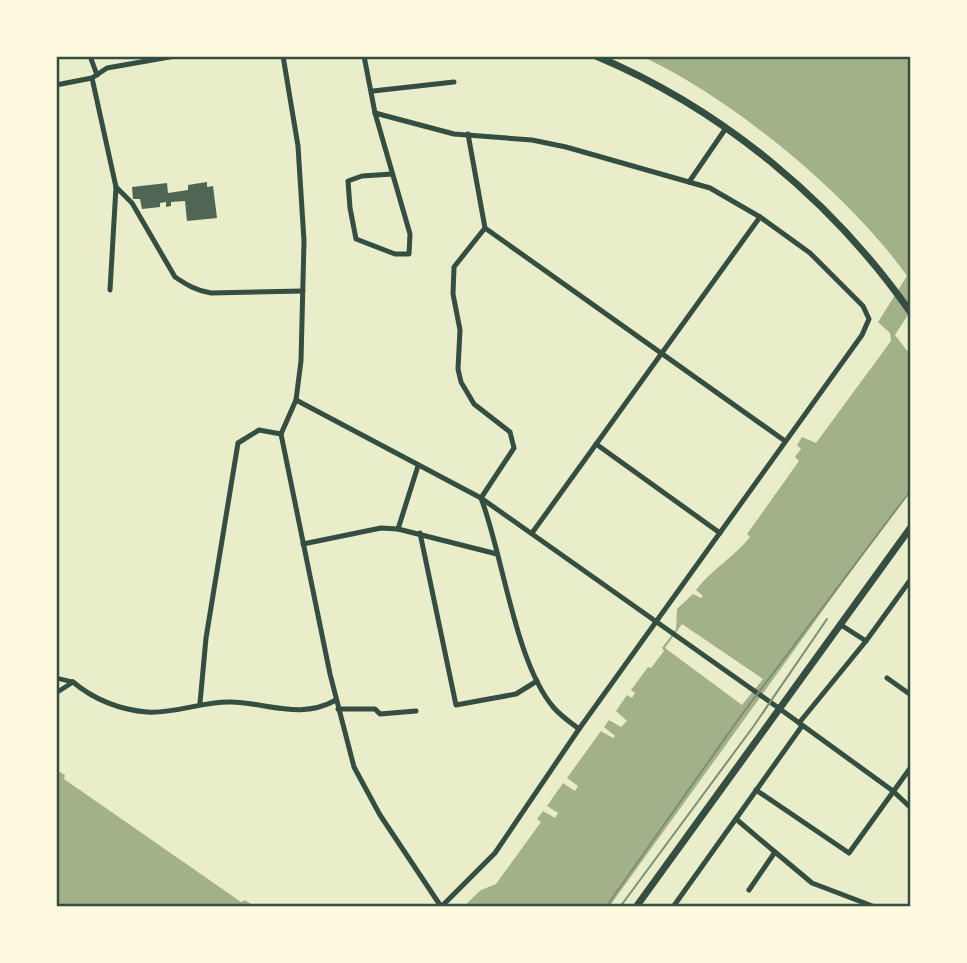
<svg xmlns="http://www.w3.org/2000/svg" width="967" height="963" font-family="'Source Serif 4',serif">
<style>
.water{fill:#a3b18a}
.pier{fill:#e9edc9}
.building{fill:#4f6655}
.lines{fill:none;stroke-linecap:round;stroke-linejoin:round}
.pedestrian{stroke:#344e41;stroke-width:4.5}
.minor{stroke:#344e41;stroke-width:5}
.tertiary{stroke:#344e41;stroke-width:7}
.tram{stroke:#7c8e77;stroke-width:2}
.neatline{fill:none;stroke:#344e41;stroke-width:2.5}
</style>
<rect width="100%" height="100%" fill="#e9edc9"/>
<g class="water">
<path d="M641,56H911V488L609,907H463L481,890L496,884L541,822L537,819L543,811L555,818L558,813L547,806L563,783L575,791L578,786L567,778L601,731L613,738L615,736L604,727L609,720L621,727L627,721L616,711L627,695L632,698L635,693L631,690L648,667L651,668L664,651L662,648L676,629L677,609L693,594L701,598L703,596L696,590C712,569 734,557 750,537L747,534L799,461L795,457L801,449L797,445L802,437L816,443L891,341L890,333L878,322L907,276C850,195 731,97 641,56Z"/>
<polygon points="56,770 65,775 64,779 241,902 245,900 255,907 56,907"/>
</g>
<g class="pier">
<polygon points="911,310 911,356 895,335"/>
<polygon points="682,624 763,679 742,705 665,648"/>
</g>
<polygon class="building" points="207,182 207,187 213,186 217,218 187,221 185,201 171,202 171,206 166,207 166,202 160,203 160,207 142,209 140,199 133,199 132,187 167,183 168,193 188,190 188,185"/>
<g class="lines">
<g class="pedestrian">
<polyline points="56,678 73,682"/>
<polyline points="56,693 73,682"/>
</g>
<g class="minor">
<polyline points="90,56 97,75"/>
<polyline points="283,56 298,146 304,241 301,361 296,400 281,434 330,674 354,767 380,815 440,905 443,905 495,853 579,729 862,335 869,319 863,306 810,253 760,217 710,188 566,147 532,140 454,134 375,113"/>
<polyline points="364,56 375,113 410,234 409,254 395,254 356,239 350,208 348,181 362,176 392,174"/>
<polyline points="92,78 116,187 110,290"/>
<polyline points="56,85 92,78 107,68 175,56"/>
<polyline points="373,91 454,82"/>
<path d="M468,134L485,228L454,267L453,294L460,330L458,369L461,382L474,404L510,432L514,448L481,498C503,555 515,663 554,708C561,716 571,723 579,729"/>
<polyline points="689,182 726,128"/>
<path d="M116,187L132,203L175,277C187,285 197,291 211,293L303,291"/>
<polyline points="485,228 785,441"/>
<polyline points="296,400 481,498 780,709 893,791 911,808"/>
<polyline points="596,444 720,533"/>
<polyline points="398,529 418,466"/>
<polyline points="420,533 456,705 516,694 537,681"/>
<polyline points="532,533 760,217"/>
<polyline points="303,544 381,528 398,529 497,554"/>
<polyline points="841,625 866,641"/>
<polyline points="887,678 911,695"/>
<path d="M73,682C93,699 120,710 147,712C175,714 203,701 231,702C268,703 301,720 336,700"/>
<polyline points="200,703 206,638 238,443 259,430 281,434"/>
<polyline points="338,709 375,709 380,714 416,711"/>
<polyline points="799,723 866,641 911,579"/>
<polyline points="756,790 849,853 911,767"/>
<polyline points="736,819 775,852 749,890"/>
<polyline points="775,852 812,883 875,907"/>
<polyline points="673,907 802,726"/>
</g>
<g class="tertiary">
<path d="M596,56C722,109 833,201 911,313"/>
<polyline points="636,907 911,527"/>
</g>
<g class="tram">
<polyline points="606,907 740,717 911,490"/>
<polyline points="620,907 753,727 827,619"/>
</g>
</g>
<rect width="967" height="963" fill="none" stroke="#fefae0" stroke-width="116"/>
<rect x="58" y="58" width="851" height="847" class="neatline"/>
</svg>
